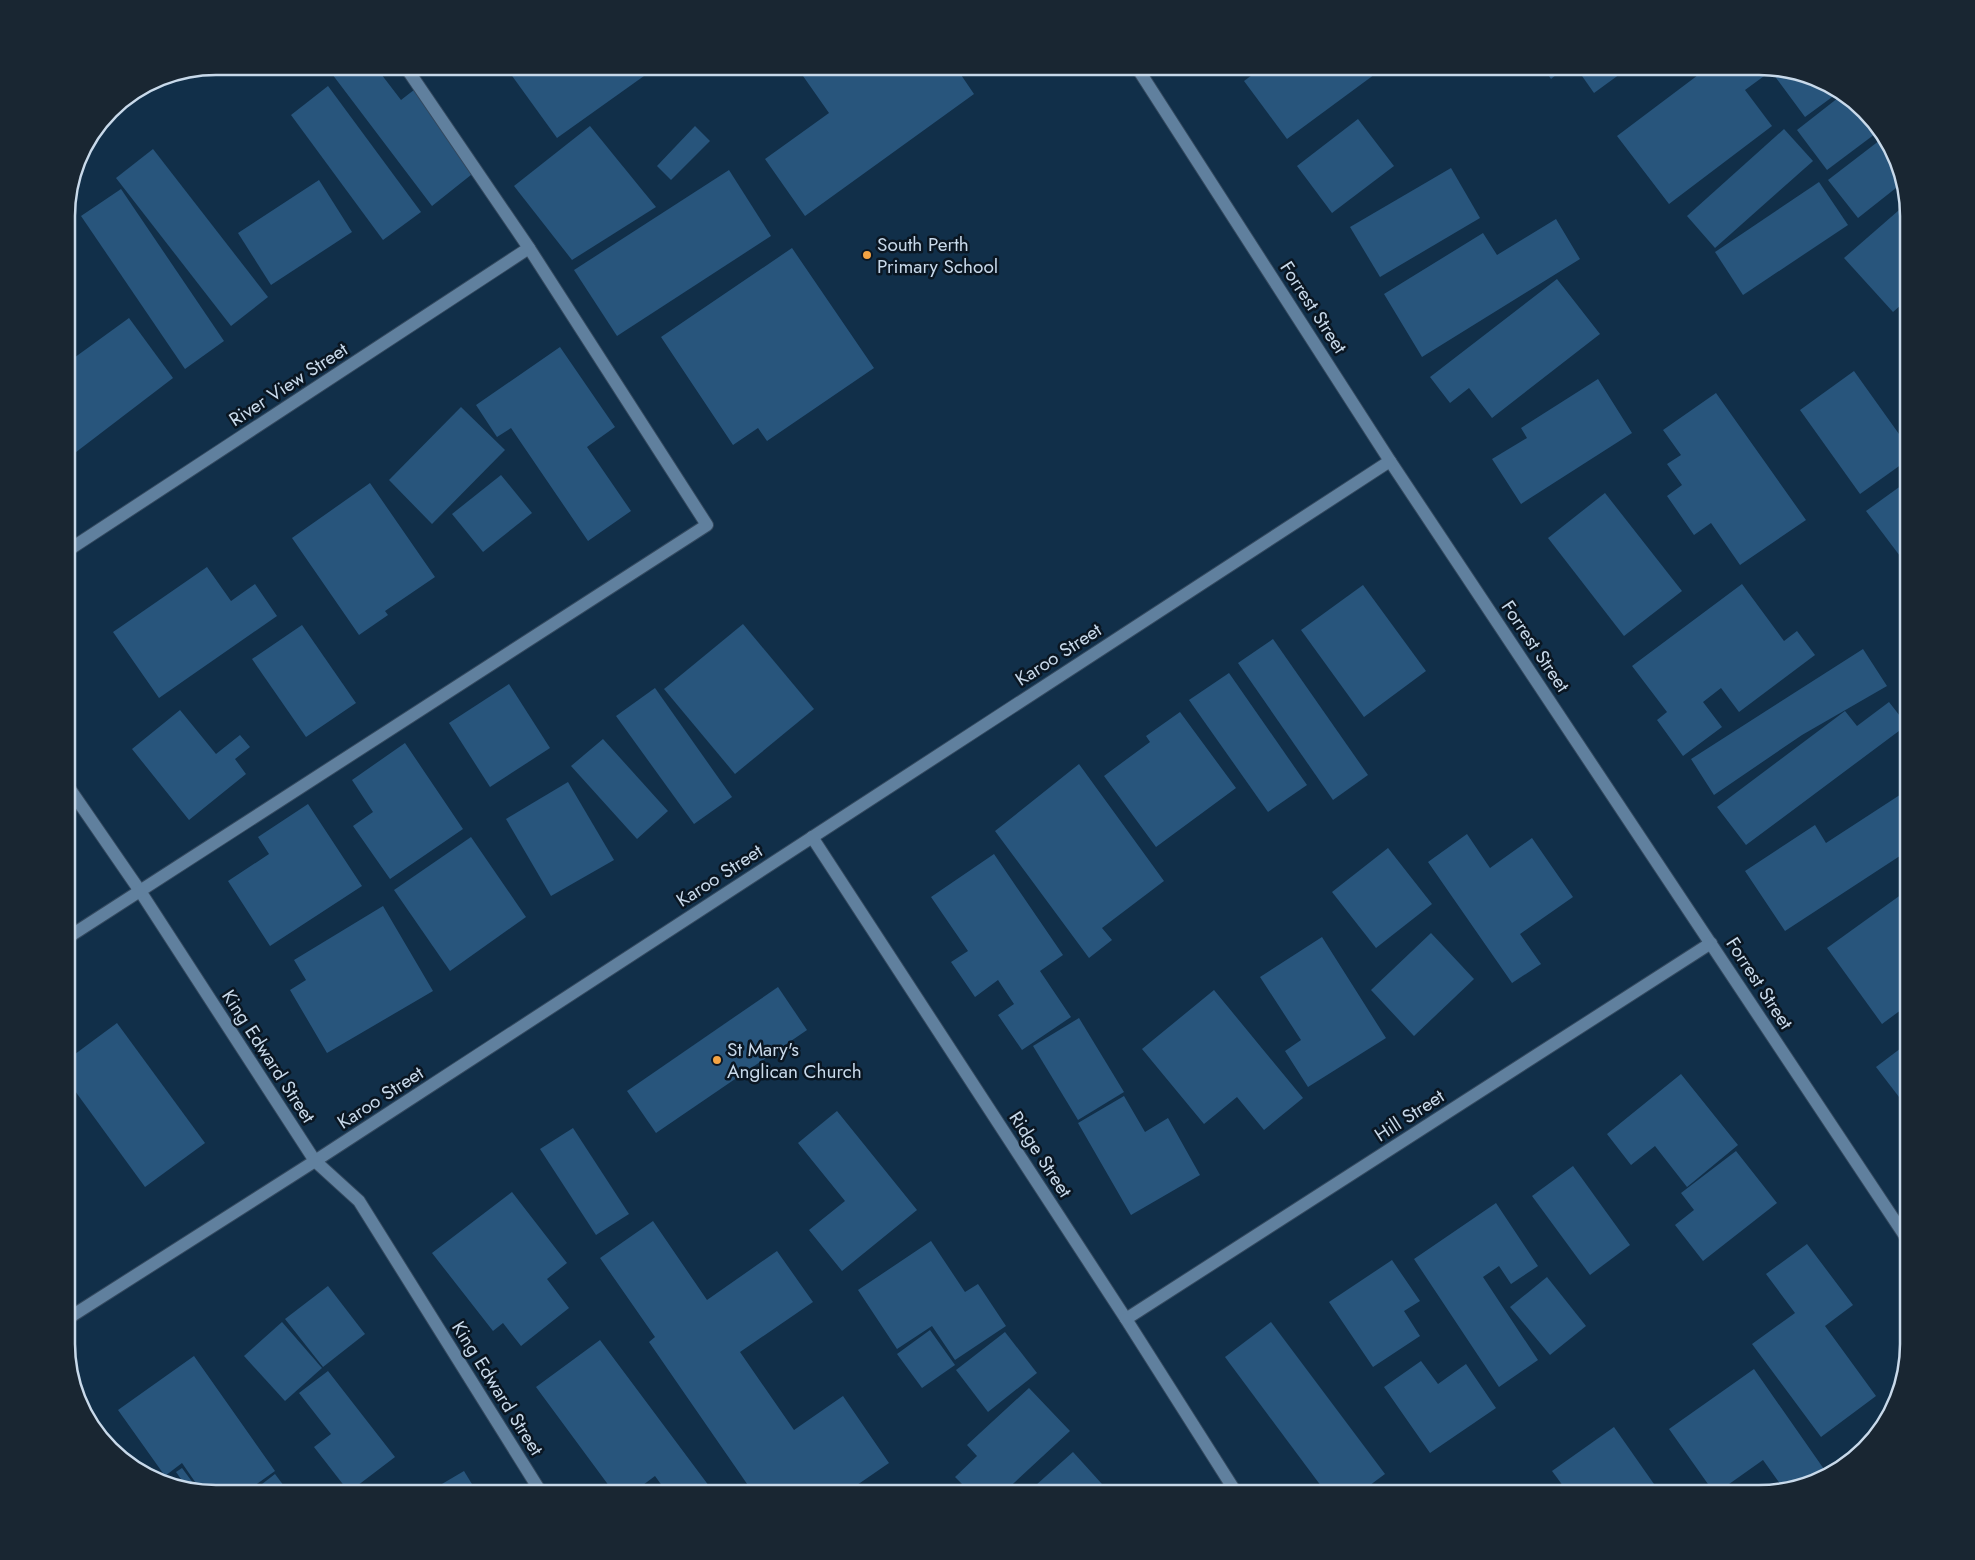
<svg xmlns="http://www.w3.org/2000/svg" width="1975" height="1560" font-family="Jost,sans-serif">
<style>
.building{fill:#28557c}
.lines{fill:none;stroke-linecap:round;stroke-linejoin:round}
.minor-casing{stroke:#34495f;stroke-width:14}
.minor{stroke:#60809e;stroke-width:12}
.poi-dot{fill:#f4a444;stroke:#0a1622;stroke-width:2}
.labels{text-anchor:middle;stroke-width:5;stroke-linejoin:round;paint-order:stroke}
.poi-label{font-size:19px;fill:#c8d9ea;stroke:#0a1622;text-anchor:start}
.street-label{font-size:19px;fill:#c8d9ea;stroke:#0a1622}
.rim{fill:none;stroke:#c8d9ea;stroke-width:2.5}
</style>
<rect width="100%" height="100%" fill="#112f49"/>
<g class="building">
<polygon points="326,66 375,66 401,100 419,86 481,167 432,206"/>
<polygon points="505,66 658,66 557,138"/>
<polygon points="706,66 721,66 711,74"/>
<polygon points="796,66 955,66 974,94 805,216 765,159 829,113"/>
<polygon points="1264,66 1386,66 1287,139 1244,81"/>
<polygon points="1542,66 1567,66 1551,79"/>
<polygon points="1575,66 1631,66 1594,93"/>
<polygon points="1710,66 1759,66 1816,78 1839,92 1805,117 1771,71 1745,90 1772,126 1669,204 1617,136"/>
<polygon points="328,86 421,212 383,240 291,115"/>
<polygon points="1843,94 1858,103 1879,131 1827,170 1797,130"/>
<polygon points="1358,119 1394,166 1332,213 1297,166"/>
<polygon points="590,126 656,207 572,260 514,186"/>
<polygon points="695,126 710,141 671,180 657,166"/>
<polygon points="1784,129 1813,161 1715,248 1687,216"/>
<polygon points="1884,137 1893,150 1901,184 1858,218 1828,180"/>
<polygon points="153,149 268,297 231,326 116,178"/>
<polygon points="1451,168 1480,218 1380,277 1350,227"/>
<polygon points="729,170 771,236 617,336 574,270"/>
<polygon points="319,180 352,232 271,285 238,233"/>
<polygon points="1819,182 1848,225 1743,295 1715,252"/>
<polygon points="121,189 224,341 185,369 81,216"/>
<polygon points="1906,204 1909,216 1909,298 1893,312 1844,258"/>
<polygon points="1556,219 1580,259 1422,357 1384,294 1483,233 1497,255"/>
<polygon points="792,248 874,368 767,441 758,428 733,445 661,337"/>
<polygon points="1557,279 1600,334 1492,418 1469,388 1450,403 1430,377"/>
<polygon points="129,318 173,378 67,459 67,363"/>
<polygon points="560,347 615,427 587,447 631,511 588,541 511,428 497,437 476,405"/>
<polygon points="1854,371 1909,448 1909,459 1860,494 1800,410"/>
<polygon points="1598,379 1632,433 1521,504 1492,459 1527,438 1521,428"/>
<polygon points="1716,393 1806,520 1740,565 1711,523 1694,535 1667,496 1682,485 1667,464 1681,455 1663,430"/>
<polygon points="461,407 505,450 432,524 389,480"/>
<polygon points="501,475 532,513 483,552 452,514"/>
<polygon points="1909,480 1909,568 1866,511"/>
<polygon points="370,483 435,577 385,611 388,615 359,635 292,538"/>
<polygon points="1605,493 1682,591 1624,636 1548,538"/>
<polygon points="207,567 231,601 255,584 277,616 159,698 113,632"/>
<polygon points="1742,584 1784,641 1797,631 1815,655 1739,712 1721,688 1703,702 1722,727 1683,756 1657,720 1667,712 1632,666"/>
<polygon points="1363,585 1426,671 1364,717 1301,630"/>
<polygon points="743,624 814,709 735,774 664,689"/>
<polygon points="302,625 356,703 306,737 252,659"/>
<polygon points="1273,639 1368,775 1333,800 1238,663"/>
<polygon points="1863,649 1887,686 1802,735 1714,795 1691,759"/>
<polygon points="1229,673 1307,785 1268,812 1189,700"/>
<polygon points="509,684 550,748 490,787 449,723"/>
<polygon points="655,688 732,797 694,824 616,716"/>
<polygon points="1889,702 1907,725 1746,845 1717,807 1845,711 1857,726"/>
<polygon points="180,710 216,754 240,735 250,747 235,759 246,774 189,820 132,749"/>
<polygon points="1180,712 1236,788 1156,847 1104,776 1150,742 1146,736"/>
<polygon points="603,739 668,811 637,839 571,766"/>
<polygon points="405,743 463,829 390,879 353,826 373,812 352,780"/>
<polygon points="1079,764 1164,881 1102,928 1112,940 1089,958 995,831"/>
<polygon points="568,782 614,860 551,896 506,819"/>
<polygon points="1909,789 1909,850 1785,931 1745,871 1815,825 1826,843"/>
<polygon points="308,804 362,886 270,946 228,881 269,854 258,837"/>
<polygon points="1467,834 1490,868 1532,838 1573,897 1520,934 1541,964 1512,983 1428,862"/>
<polygon points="471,837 526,917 450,971 394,890"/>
<polygon points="1388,848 1432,904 1376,948 1332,892"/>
<polygon points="994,854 1063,955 1040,971 1071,1017 1022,1050 998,1015 1014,1004 998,980 975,997 951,962 968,951 931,897"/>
<polygon points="1909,889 1909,1004 1882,1024 1827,948"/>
<polygon points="383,906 433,991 327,1053 290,990 306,980 294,960"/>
<polygon points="1431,933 1474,979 1414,1036 1371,990"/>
<polygon points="1322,937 1386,1038 1308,1087 1285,1051 1301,1040 1260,977"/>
<polygon points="778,987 807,1030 656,1133 627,1091"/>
<polygon points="1214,990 1303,1098 1264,1130 1237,1097 1204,1124 1142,1049"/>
<polygon points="1079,1018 1124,1092 1078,1120 1033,1046"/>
<polygon points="117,1023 205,1143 145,1187 67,1080 67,1060"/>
<polygon points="1909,1042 1909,1110 1876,1067"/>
<polygon points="1681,1074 1738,1145 1687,1187 1655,1146 1631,1165 1607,1134"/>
<polygon points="1124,1096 1145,1132 1168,1118 1200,1175 1131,1215 1078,1123"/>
<polygon points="837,1111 917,1210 842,1271 809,1230 845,1201 798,1143"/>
<polygon points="573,1128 629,1214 596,1235 540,1149"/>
<polygon points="1736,1151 1777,1203 1703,1261 1675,1225 1694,1210 1681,1193"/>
<polygon points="1573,1166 1630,1245 1590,1275 1532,1196"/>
<polygon points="512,1192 567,1263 547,1279 569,1308 521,1346 503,1323 493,1331 432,1253"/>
<polygon points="1496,1203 1538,1266 1511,1284 1499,1266 1483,1277 1538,1360 1499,1387 1414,1259"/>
<polygon points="653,1221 707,1300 777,1251 813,1302 740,1352 794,1430 843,1396 889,1463 844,1494 754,1494 649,1342 655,1337 600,1258"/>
<polygon points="931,1241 965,1292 978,1284 1006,1326 955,1360 932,1326 897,1349 858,1290"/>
<polygon points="1807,1244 1853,1305 1825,1326 1876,1396 1821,1437 1752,1344 1795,1313 1766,1274"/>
<polygon points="1392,1260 1420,1301 1404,1311 1420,1336 1373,1367 1329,1302"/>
<polygon points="1547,1277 1586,1326 1550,1355 1510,1307"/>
<polygon points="328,1286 365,1334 323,1367 285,1319"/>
<polygon points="282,1322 322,1368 285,1401 244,1356"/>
<polygon points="1271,1322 1385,1474 1358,1494 1327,1494 1225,1357"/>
<polygon points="930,1330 955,1365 922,1388 897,1354"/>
<polygon points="1005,1332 1037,1373 988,1412 956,1370"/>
<polygon points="600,1340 715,1494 668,1494 655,1476 631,1494 615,1494 536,1387"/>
<polygon points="194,1356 275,1471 243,1494 202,1492 182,1463 165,1476 118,1410"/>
<polygon points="1421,1361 1438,1384 1466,1364 1496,1408 1430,1453 1384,1387"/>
<polygon points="1754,1369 1826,1472 1813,1481 1783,1488 1763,1460 1715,1494 1669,1429"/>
<polygon points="328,1371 395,1457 349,1492 314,1447 331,1434 299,1393"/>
<polygon points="1029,1388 1070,1431 1002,1494 972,1494 955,1477 977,1456 967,1445"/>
<polygon points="1614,1427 1661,1494 1569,1494 1552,1471"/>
<polygon points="1073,1452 1111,1494 1026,1494"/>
<polygon points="182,1468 199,1491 188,1489 176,1472"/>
<polygon points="464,1471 478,1494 432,1494 430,1491"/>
<polygon points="275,1474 290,1494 249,1494"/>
<polygon points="938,1484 945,1494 925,1494"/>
</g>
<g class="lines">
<defs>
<g id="minor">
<polyline points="1136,66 1390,461 1909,1242"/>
<polyline points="67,551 529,248"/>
<polyline points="67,785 140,891 315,1161 359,1201 542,1494"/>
<polyline points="812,837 1126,1319 1237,1494"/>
<polyline points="67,938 707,525 529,248 405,66"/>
<polyline points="67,1319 315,1161 1390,461"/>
<polyline points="1126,1319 1711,943"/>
</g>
</defs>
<use href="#minor" class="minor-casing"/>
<use href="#minor" class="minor"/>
</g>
<g class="poi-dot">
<circle cx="867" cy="255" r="5"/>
<circle cx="717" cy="1060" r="5"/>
</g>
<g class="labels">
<g class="poi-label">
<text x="877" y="251">South Perth<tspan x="877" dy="22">Primary School</tspan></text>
<text x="727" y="1056">St Mary's<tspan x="727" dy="22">Anglican Church</tspan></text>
</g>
<g class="street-label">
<text transform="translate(1314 307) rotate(57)" y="7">Forrest Street</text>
<text transform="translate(288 384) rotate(-33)" y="7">River View Street</text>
<text transform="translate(1536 646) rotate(56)" y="7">Forrest Street</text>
<text transform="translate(1058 654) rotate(-33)" y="7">Karoo Street</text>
<text transform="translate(719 875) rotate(-33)" y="7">Karoo Street</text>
<text transform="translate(1760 983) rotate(57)" y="7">Forrest Street</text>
<text transform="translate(269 1056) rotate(57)" y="7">King Edward Street</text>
<text transform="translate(380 1097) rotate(-33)" y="7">Karoo Street</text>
<text transform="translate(1409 1115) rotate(-33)" y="7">Hill Street</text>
<text transform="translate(1041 1154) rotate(57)" y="7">Ridge Street</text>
<text transform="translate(498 1388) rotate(58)" y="7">King Edward Street</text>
</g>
</g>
<path d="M0 0H1975V1560H0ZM216 75H1759A141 141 0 0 1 1900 216V1344A141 141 0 0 1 1759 1485H216A141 141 0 0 1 75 1344V216A141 141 0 0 1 216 75Z" fill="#192632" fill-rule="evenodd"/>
<path class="rim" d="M216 75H1759A141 141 0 0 1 1900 216V1344A141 141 0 0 1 1759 1485H216A141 141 0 0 1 75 1344V216A141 141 0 0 1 216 75Z"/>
</svg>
